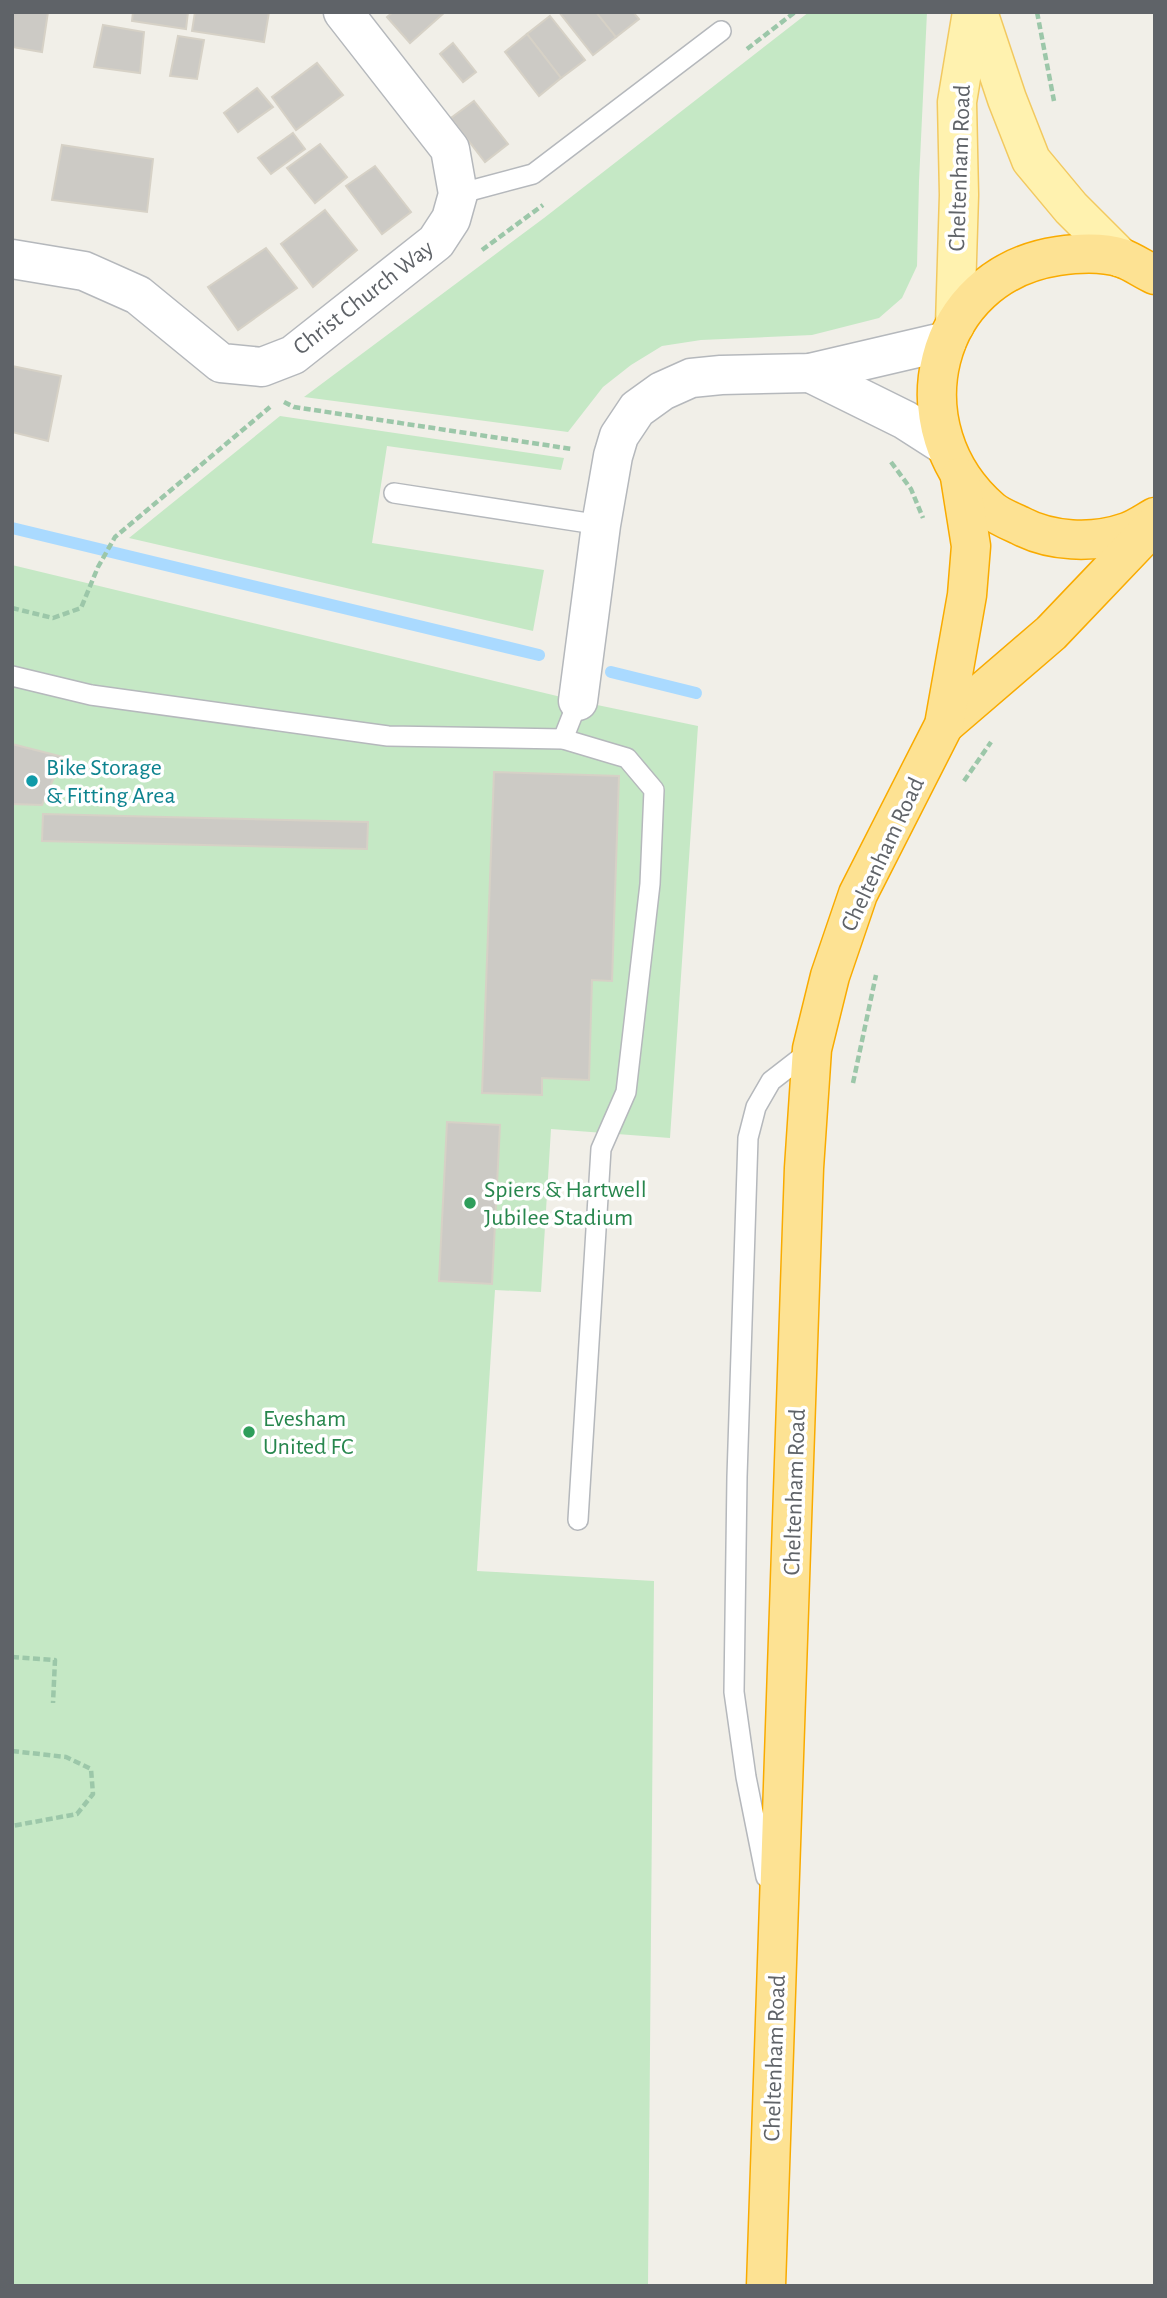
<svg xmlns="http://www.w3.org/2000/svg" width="1167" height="2298" font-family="'Alegreya Sans',sans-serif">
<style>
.green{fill:#c5e8c5}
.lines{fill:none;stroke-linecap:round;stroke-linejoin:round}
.stream{stroke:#aadaff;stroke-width:12}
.building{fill:#cccac5;stroke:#d6d1c6;stroke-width:2}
.lane-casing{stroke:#b5b8bc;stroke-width:22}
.street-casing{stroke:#b5b8bc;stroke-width:41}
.primary-casing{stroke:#f2c960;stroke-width:41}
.highway-casing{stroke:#f9ab00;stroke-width:41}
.path{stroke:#9cc7a9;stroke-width:4.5;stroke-dasharray:7 3.5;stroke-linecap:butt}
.lane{stroke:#fff;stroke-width:19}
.street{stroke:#fff;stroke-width:38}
.primary{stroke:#fff2af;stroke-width:38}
.highway{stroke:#fde293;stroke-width:38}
.culture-dot{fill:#0f9aa8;stroke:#fff;stroke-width:2.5}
.leisure-dot{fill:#2e9e5b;stroke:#fff;stroke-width:2.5}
.labels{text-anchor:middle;stroke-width:7;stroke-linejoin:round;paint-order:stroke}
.street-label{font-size:24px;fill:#5f6368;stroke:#fff}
.culture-label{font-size:24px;fill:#0d838f;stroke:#fff;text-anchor:start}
.leisure-label{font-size:24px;fill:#27864d;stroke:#fff;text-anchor:start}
</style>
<rect width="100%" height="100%" fill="#f1efe8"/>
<g class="green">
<polygon points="809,12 927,12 919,181 917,266 902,298 879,318 812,335 701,340 662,346 631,365 603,387 568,432 304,397 544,218"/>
<polygon points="280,416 564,458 561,470 387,446 372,543 544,570 533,631 129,538"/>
<polygon points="12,565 578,701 698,726 670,1138 551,1129 541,1292 495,1290 477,1571 654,1581 648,2286 12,2286"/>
</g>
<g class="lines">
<g class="stream">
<polyline points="12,528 539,655"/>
<polyline points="611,672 696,693"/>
</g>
</g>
<g class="building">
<polygon points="12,12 48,12 42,52 12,47"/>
<polygon points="133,12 188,12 186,29 132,21"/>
<polygon points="195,12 269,12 264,42 192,31"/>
<polygon points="393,12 445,12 410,43 387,17"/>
<polygon points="559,12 596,12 616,37 593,55"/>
<polygon points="596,12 633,12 639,19 616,37"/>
<polygon points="550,16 585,60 561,78 527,34"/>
<polygon points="103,25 144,32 140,73 94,67"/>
<polygon points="527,34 561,78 539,96 505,52"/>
<polygon points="178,36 204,40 197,79 170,76"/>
<polygon points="453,43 476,72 463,82 440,54"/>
<polygon points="317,63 343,95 296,130 272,97"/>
<polygon points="257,88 273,107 238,132 224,113"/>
<polygon points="474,101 508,144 485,162 451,118"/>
<polygon points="293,133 305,149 271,174 258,158"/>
<polygon points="320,144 347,177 315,203 287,168"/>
<polygon points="62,145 153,159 147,212 52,200"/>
<polygon points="375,166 411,212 382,234 346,186"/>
<polygon points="325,210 357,250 313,287 281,244"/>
<polygon points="266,248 297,288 238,330 208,287"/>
<polygon points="12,366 61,376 48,441 12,432"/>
<polygon points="12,744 63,757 42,805 12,804"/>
<polygon points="494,772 619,776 612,981 592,980 589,1080 542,1078 542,1095 482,1093"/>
<polygon points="43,814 368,822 367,849 42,841"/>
<polygon points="447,1122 500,1125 492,1284 439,1281"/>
</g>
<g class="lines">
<defs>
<g id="lane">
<polyline points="458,194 533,174 721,31"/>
<polyline points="394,493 601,525"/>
<polyline points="12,676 91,695 388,736 563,739 627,758 654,790 650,884 626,1092 601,1149 578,1520"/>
<polyline points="563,739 578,701"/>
<polyline points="766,1877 746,1777 734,1692 737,1477 748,1138 756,1107 771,1081 811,1050"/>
</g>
<g id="street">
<polyline points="12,259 84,271 138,295 221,363 262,367 293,355 436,242 451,219 458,194 450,149 343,12"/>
<polyline points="810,373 905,420 944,445"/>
<polyline points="578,701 601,525 613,456 619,436 637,409 662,391 691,378 721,375 810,373 947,341"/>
</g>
<g id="primary">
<polyline points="978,12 1007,99 1031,160 1071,208 1121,258"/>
<polyline points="955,325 959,195 957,102 972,12"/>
</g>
<g id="highway">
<path d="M1155,275C1144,270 1133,262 1122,258C1103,252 1078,253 1058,256C931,275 896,428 991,510C998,516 1010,521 1019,525C1050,542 1093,544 1127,532C1136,529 1146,522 1155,517"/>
<polyline points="944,725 1051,633 1155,524"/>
<polyline points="766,2286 804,1168 812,1049 830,976 858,894 944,725 967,595 971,546 960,477"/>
</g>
</defs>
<use href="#lane" class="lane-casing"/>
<use href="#street" class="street-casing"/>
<use href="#primary" class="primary-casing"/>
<use href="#highway" class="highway-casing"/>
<g class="path">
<polyline points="1037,12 1054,101"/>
<polyline points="747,49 795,12"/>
<polyline points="482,250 543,205"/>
<polyline points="284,402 294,407 572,449"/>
<polyline points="891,462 911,489 923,518"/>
<polyline points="12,608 53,618 81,608 98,567 115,537 270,407"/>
<polyline points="964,781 991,742"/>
<polyline points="853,1083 876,975"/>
<polyline points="12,1657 55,1660 53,1703"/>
<polyline points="12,1751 66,1757 91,1769 93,1794 77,1814 12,1826"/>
</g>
<use href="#lane" class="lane"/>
<use href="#street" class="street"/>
<use href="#primary" class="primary"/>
<use href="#highway" class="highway"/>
</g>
<circle class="culture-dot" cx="32" cy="781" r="7"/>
<g class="leisure-dot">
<circle cx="470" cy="1203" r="7"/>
<circle cx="249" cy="1432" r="7"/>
</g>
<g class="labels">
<g class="street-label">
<text transform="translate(959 168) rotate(-88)" y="8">Cheltenham Road</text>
<text transform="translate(363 297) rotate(-38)" y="8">Christ Church Way</text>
<text transform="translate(882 854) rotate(-65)" y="8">Cheltenham Road</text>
<text transform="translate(794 1492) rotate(-88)" y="8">Cheltenham Road</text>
<text transform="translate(774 2058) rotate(-88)" y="8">Cheltenham Road</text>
</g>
<g class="culture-label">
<text x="46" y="775">Bike Storage<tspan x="46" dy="28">&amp; Fitting Area</tspan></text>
</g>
<g class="leisure-label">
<text x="484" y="1197">Spiers &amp; Hartwell<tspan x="484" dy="28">Jubilee Stadium</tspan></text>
<text x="263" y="1426">Evesham<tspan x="263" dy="28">United FC</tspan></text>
</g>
</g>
<rect width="1167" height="2298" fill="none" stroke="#5f6368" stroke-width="28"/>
</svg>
